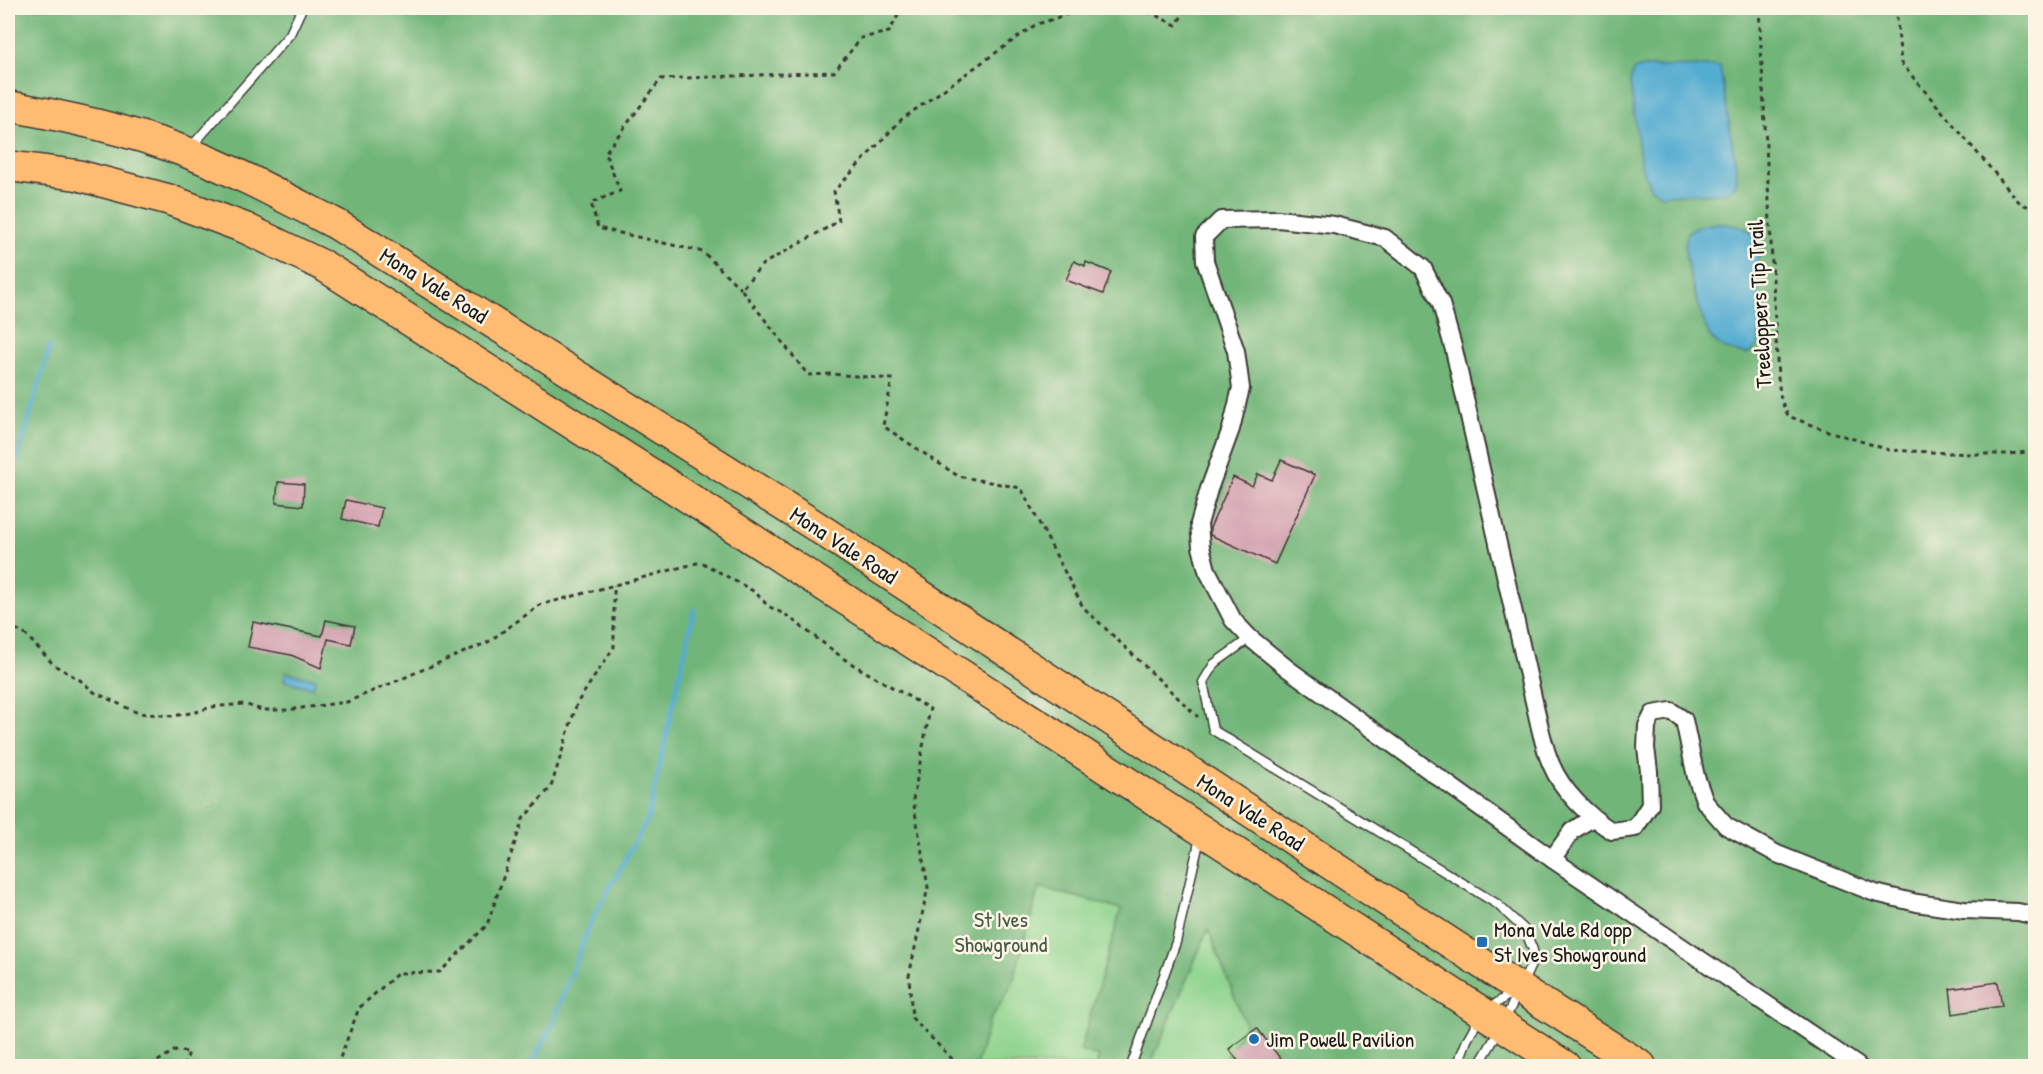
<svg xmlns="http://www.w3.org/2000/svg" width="2043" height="1074" font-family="'Patrick Hand',sans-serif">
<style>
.green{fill:#8cd38d;stroke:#547854;stroke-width:1.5}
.forest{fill:#71b578;stroke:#46684a;stroke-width:1.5}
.water{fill:#53acd1;stroke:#386476;stroke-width:1.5}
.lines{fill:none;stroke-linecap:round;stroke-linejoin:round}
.stream{stroke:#53acd1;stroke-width:4.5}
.building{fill:#d29faf}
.lane-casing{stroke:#3c3934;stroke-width:11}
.street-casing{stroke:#3c3934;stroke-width:20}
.highway-casing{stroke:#3c3934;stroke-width:33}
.path{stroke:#3c3934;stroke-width:3;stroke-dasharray:4.5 4.5;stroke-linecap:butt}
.lane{stroke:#fff;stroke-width:8}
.street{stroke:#fff;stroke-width:16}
.highway{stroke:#ffbb71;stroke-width:30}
.poi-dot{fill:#1f6fb2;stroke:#fcf5e5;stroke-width:2}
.labels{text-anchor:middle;stroke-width:5;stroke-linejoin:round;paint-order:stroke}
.street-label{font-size:22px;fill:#1c1c1c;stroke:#fcf5e5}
.park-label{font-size:22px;fill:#435c44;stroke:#fcf5e5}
.poi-label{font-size:22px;fill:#1c1c1c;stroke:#fcf5e5;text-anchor:start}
</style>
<rect width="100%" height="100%" fill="#fcf5e5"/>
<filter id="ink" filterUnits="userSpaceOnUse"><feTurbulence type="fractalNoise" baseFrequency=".0167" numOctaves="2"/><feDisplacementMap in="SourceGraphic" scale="12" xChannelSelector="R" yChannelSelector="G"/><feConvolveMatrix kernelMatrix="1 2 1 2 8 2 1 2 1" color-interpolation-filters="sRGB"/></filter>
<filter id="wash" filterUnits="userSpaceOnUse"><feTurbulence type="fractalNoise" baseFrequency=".008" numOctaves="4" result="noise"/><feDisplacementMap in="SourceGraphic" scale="24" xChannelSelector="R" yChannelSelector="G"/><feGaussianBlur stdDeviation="1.35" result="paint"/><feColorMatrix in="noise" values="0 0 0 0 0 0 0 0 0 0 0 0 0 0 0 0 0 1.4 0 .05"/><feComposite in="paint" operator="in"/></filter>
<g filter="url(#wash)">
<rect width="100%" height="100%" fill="#f1debe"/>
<polygon class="green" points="950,731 1456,1066 805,1066"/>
<polygon class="forest" points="8,8 2035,8 2035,1066 1222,1066 1245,1024 1208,929 1150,1066 1096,1066 1099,1057 1080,1051 1121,909 1039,887 1012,985 989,1022 976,1066 8,1066"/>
<g class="water">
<polygon points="1720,66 1737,173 1736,185 1726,193 1661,195 1650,187 1641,166 1630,83 1633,70 1644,67"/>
<path d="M1719,223L1742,227L1758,236L1759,345L1747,354C1733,352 1723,350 1713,340C1703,331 1683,256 1685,241C1685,238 1687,235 1688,232L1699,226Z"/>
<polygon points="286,672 316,679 313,688 284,681"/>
</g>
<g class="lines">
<g class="stream">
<polyline points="8,485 11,481 50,346"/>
<polyline points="530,1066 551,1028 589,926 648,818 694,610"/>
</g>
</g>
<g id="blocks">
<g class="building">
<polygon points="1074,261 1085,266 1086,262 1111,272 1103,294 1066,280"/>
<polygon points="1281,460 1315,475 1275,564 1210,535 1210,528 1233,477 1252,486 1258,474 1272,480"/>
<polygon points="278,482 304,484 303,506 276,503"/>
<polygon points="346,500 382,508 378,527 342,519"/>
<polygon points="326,620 355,626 351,644 328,639 321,668 291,655 248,647 253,622 322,636"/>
<polygon points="1998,982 2002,1006 1953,1014 1950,989"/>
<polygon points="1257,1028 1286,1066 1242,1066 1229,1049"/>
</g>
</g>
</g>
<g filter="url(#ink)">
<use href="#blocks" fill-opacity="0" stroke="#3c3934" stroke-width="1.5"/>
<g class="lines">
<defs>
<g id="lane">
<polyline points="191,147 290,34 302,8"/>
<polyline points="1250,638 1214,664 1203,682 1213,730 1497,904 1525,930 1533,950 1531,965 1502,1026 1478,1066"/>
<polyline points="1131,1066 1176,942 1200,838"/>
<polyline points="1457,1066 1467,1040 1482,1013 1513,992"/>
</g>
<g id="street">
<polyline points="1552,859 1572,831 1592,818"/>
<path d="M1858,1066L1552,859L1288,669L1250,638L1233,620L1207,570L1201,547L1199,524L1209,489L1231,429L1241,388L1236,351L1205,261L1204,237L1221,220L1278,219L1334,225L1385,238L1423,268L1441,304L1454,350L1540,728C1543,740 1546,753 1551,764C1562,791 1588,816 1612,831L1635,828L1650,805L1649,771L1646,748L1647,726L1653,714L1671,711L1684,720L1696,777L1705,802L1726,826L1777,854L1875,893L1917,903L1964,910L2018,912L2036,916"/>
</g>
<g id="highway">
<path d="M8,106C68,117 129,130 186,152C238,172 287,199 336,224L814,525L1519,988L1641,1066"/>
<polyline points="8,166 77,175 167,199 245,228 324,266 675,489 1565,1066"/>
</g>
</defs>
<use href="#lane" class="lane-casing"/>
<use href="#street" class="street-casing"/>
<use href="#highway" class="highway-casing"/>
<g class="path">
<polyline points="1086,8 1035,25 902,119 834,191 839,221 763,264 741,289 808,375 831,374 892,379 883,426 958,476 1021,488 1083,607 1198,717"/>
<polyline points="1140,8 1176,25 1187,8"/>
<polyline points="1759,8 1778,378 1781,400 1788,416 1828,431 1889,450 1971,454 2009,454 2036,451"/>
<polyline points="1896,8 1901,63 2020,203 2036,210"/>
<polyline points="741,289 703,252 598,228 591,203 620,191 605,153 661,79 834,72 861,38 889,32 902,8"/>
<polyline points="8,625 26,635 54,665 80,680 94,692 138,713 172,716 196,712 211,707 244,704 262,710 287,710 347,702 488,642 540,605 701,562 755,592 768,606 786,615 847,661 930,709 913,800 928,887 909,976 912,1018 959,1066"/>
<polyline points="150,1066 174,1051 189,1052 184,1066"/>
<polyline points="337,1066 359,1008 398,973 440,972 487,925 523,819 551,787 577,703 614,647 614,585"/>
</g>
<use href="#lane" class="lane"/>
<use href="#street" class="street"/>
<use href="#highway" class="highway"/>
</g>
</g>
<g class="poi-dot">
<rect x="1476" y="936" width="12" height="12" rx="3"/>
<circle cx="1254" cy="1039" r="6"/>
</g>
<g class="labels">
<g class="street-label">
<text transform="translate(434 285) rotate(32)" y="8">Mona Vale Road</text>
<text transform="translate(1759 304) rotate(-93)" y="8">Treeloppers Tip Trail</text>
<text transform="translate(844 545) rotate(33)" y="8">Mona Vale Road</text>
<text transform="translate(1251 812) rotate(33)" y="8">Mona Vale Road</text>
</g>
<g class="park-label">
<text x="1001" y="927">St Ives<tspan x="1001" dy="25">Showground</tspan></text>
</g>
<g class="poi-label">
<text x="1494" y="937">Mona Vale Rd opp<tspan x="1494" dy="25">St Ives Showground</tspan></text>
<text x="1266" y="1047">Jim Powell Pavilion</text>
</g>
</g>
<rect width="2043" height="1074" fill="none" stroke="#fcf5e5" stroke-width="30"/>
</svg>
